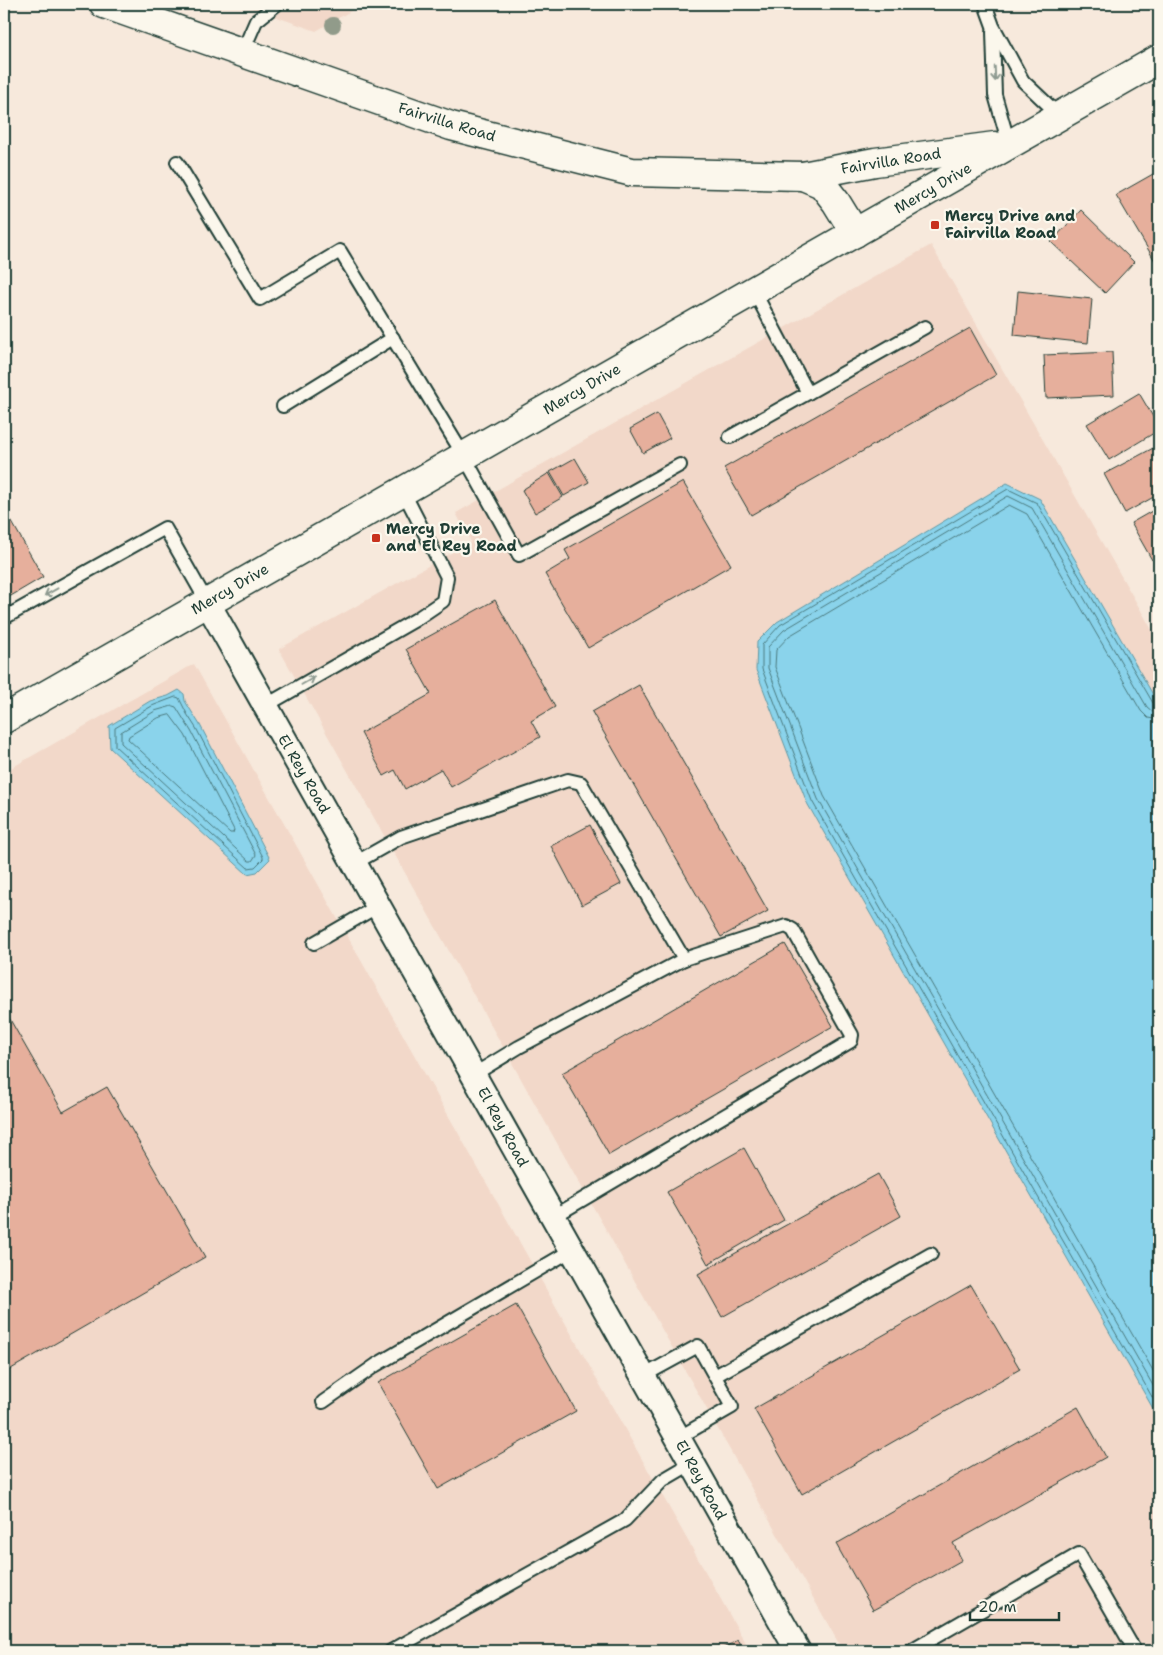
<svg xmlns="http://www.w3.org/2000/svg" width="1163" height="1655" font-family="'Shantell Sans',sans-serif">
<style>
.built{fill:#f2d8c9}
.water{fill:#8ad3eb;stroke:#5f97a2}
.lines{fill:none;stroke-linecap:round;stroke-linejoin:round}
.shore{stroke:#4a797d;stroke-width:1}
.building{fill:#e6af9c;stroke:#1f3d34}
.service-casing{stroke:#1f3d34;stroke-width:16}
.minor-casing{stroke:#1f3d34;stroke-width:28}
.tertiary-casing{stroke:#1f3d34;stroke-width:31}
.service{stroke:#fbf7ec;stroke-width:12}
.minor{stroke:#fbf7ec;stroke-width:24}
.tertiary{stroke:#fbf7ec;stroke-width:28}
.tree{fill:#919b8a}
.oneway{stroke:#8d9a90}
.poi-dot{fill:#c8321e;stroke:#fbf7ec;stroke-width:2}
.labels{text-anchor:middle;stroke-width:4.5;stroke-linejoin:round;paint-order:stroke}
.street-label{font-size:15px;fill:#1f3d34;stroke:#fbf7ec}
.poi-label{font-size:15px;font-weight:bold;fill:#1f3d34;stroke:#fbf7ec;text-anchor:start}
</style>
<rect width="100%" height="100%" fill="#f7e9dc"/>
<filter id="ink" filterUnits="userSpaceOnUse"><feTurbulence type="fractalNoise" baseFrequency=".02" numOctaves="2"/><feDisplacementMap in="SourceGraphic" scale="10" xChannelSelector="R" yChannelSelector="G"/><feConvolveMatrix kernelMatrix="1 2 1 2 8 2 1 2 1" color-interpolation-filters="sRGB"/></filter>
<g filter="url(#ink)">
<g class="built">
<polygon points="240,4 363,4 316,31"/>
<polygon points="931,245 1159,642 1159,1651 843,1651 279,649 471,542 456,513"/>
<polygon points="194,664 750,1651 4,1651 4,772"/>
</g>
<g class="water">
<polygon points="1007,483 1040,499 1159,705 1159,1419 807,803 756,670 757,642 777,622"/>
<polygon points="179,690 184,694 185,701 200,725 270,859 257,872 247,874 110,748 109,726 150,701 168,696"/>
</g>
<g class="lines">
<g class="shore">
<polygon points="176,697 179,698 187,714 196,728 263,857 263,859 255,867 248,868 115,746 115,728 152,706"/>
<polygon points="173,706 176,707 191,731 256,855 252,861 249,861 121,743 121,732 155,711"/>
<polyline points="1159,707 1153,703 1037,503 1008,489 780,625 762,645 762,669 812,801 1159,1409"/>
<polyline points="1159,713 1153,712 1147,707 1032,508 1008,496 784,630 768,647 768,668 818,799 1159,1396"/>
<polygon points="170,715 185,735 234,830 233,833 230,833 128,739 129,736 158,718"/>
<polyline points="1159,720 1148,718 1141,711 1027,514 1009,505 789,636 776,650 775,667 824,796 1159,1381"/>
</g>
</g>
<g class="building">
<polygon points="1153,174 1159,184 1159,259 1155,261 1116,195"/>
<polygon points="1081,210 1134,262 1105,293 1051,242"/>
<polygon points="1018,291 1092,299 1088,343 1014,335"/>
<polygon points="970,328 996,375 751,515 724,468"/>
<polygon points="1112,352 1114,395 1046,398 1044,355"/>
<polygon points="1139,393 1159,427 1159,430 1109,460 1087,424"/>
<polygon points="657,414 670,438 643,453 630,429"/>
<polygon points="1159,445 1159,494 1125,513 1104,474"/>
<polygon points="575,458 589,482 564,496 550,472"/>
<polygon points="549,473 563,497 535,513 522,490"/>
<polygon points="683,482 731,565 588,648 545,574 570,559 565,550"/>
<polygon points="1159,507 1159,556 1152,560 1131,523"/>
<polygon points="4,508 43,577 4,600"/>
<polygon points="495,600 555,707 531,721 540,737 451,787 441,769 405,789 395,770 384,776 361,733 431,694 406,649"/>
<polygon points="639,685 768,911 721,937 592,712"/>
<polygon points="590,825 621,884 582,905 551,846"/>
<polygon points="785,944 833,1026 609,1155 562,1073"/>
<polygon points="4,1009 63,1112 107,1087 205,1257 4,1373"/>
<polygon points="744,1148 784,1220 708,1264 667,1192"/>
<polygon points="878,1174 901,1216 722,1317 698,1274"/>
<polygon points="971,1285 1020,1369 802,1494 754,1409"/>
<polygon points="516,1305 576,1411 438,1489 378,1383"/>
<polygon points="1078,1407 1106,1457 953,1543 962,1560 873,1610 836,1544"/>
<polygon points="738,1640 744,1651 718,1651"/>
</g>
<g class="lines">
<defs>
<g id="service">
<polyline points="985,4 993,26 1023,81 1060,116"/>
<polyline points="993,31 995,95 1009,144"/>
<polyline points="242,53 256,21 277,4"/>
<polyline points="177,162 260,299 340,251 464,456 519,555 680,465"/>
<polyline points="754,291 808,393"/>
<polyline points="283,406 393,338"/>
<polyline points="730,437 925,327"/>
<polyline points="4,618 165,528 207,602"/>
<polyline points="265,706 415,620 443,601 447,577 403,491"/>
<polyline points="355,863 401,837 568,780 581,783 684,959"/>
<polyline points="314,943 378,906"/>
<polyline points="473,1075 519,1047 684,959 786,926 793,930 852,1035 851,1041 553,1217"/>
<polyline points="643,1376 698,1346 732,1407 678,1438"/>
<polyline points="715,1376 931,1254"/>
<polyline points="323,1402 376,1365 572,1250"/>
<polyline points="391,1651 625,1520 663,1480 692,1463"/>
<polyline points="911,1651 1079,1554 1135,1651"/>
</g>
<polyline id="minor" points="207,602 798,1651"/>
<g id="tertiary">
<polyline points="104,4 451,126 632,172 803,176 875,162 995,146"/>
<polyline points="803,176 822,184 836,202 855,233"/>
<polyline points="4,719 1159,59"/>
</g>
</defs>
<use href="#service" class="service-casing"/>
<use href="#minor" class="minor-casing"/>
<use href="#tertiary" class="tertiary-casing"/>
<use href="#service" class="service"/>
<use href="#minor" class="minor"/>
<use href="#tertiary" class="tertiary"/>
</g>
<circle class="tree" cx="333" cy="25" r="8"/>
<defs><path id="oneway-shaft" d="M-6 0H5M1.5-3L5.5 0L1.5 3" fill="none" stroke-width="1.6" stroke-linecap="round" stroke-linejoin="round" transform="scale(1.25)"/></defs>
<g class="oneway">
<use href="#oneway-shaft" transform="translate(995 74) rotate(88)"/>
<use href="#oneway-shaft" transform="translate(51 592) rotate(151)"/>
<use href="#oneway-shaft" transform="translate(308 681) rotate(-30)"/>
</g>
</g>
<g class="poi-dot">
<rect x="930" y="220" width="10" height="10" rx="2.5"/>
<rect x="371" y="533" width="10" height="10" rx="2.5"/>
</g>
<g class="labels">
<g class="street-label">
<text transform="translate(447 122) rotate(17)" y="5">Fairvilla Road</text>
<text transform="translate(891 161) rotate(-9)" y="5">Fairvilla Road</text>
<text transform="translate(933 188) rotate(-30)" y="5">Mercy Drive</text>
<text transform="translate(582 389) rotate(-30)" y="5">Mercy Drive</text>
<text transform="translate(230 589) rotate(-30)" y="5">Mercy Drive</text>
<text transform="translate(304 774) rotate(60)" y="5">El Rey Road</text>
<text transform="translate(503 1127) rotate(61)" y="5">El Rey Road</text>
<text transform="translate(701 1480) rotate(61)" y="5">El Rey Road</text>
</g>
<g class="poi-label">
<text x="945" y="221">Mercy Drive and<tspan x="945" dy="17">Fairvilla Road</tspan></text>
<text x="386" y="534">Mercy Drive<tspan x="386" dy="17">and El Rey Road</tspan></text>
</g>
</g>
<rect width="1163" height="1655" fill="none" stroke="#fbf7ec" stroke-width="20"/>
<rect x="10" y="10" width="1143" height="1635" fill="none" stroke="#1f3d34" stroke-width="2" filter="url(#ink)"/>
<path d="M970 1612v8h89v-8" fill="none" stroke="#1f3d34" stroke-width="2.5"/>
<text x="978" y="1612" font-size="15" fill="#1f3d34" stroke="#fbf7ec" stroke-width="4" paint-order="stroke">20 m</text>
</svg>
